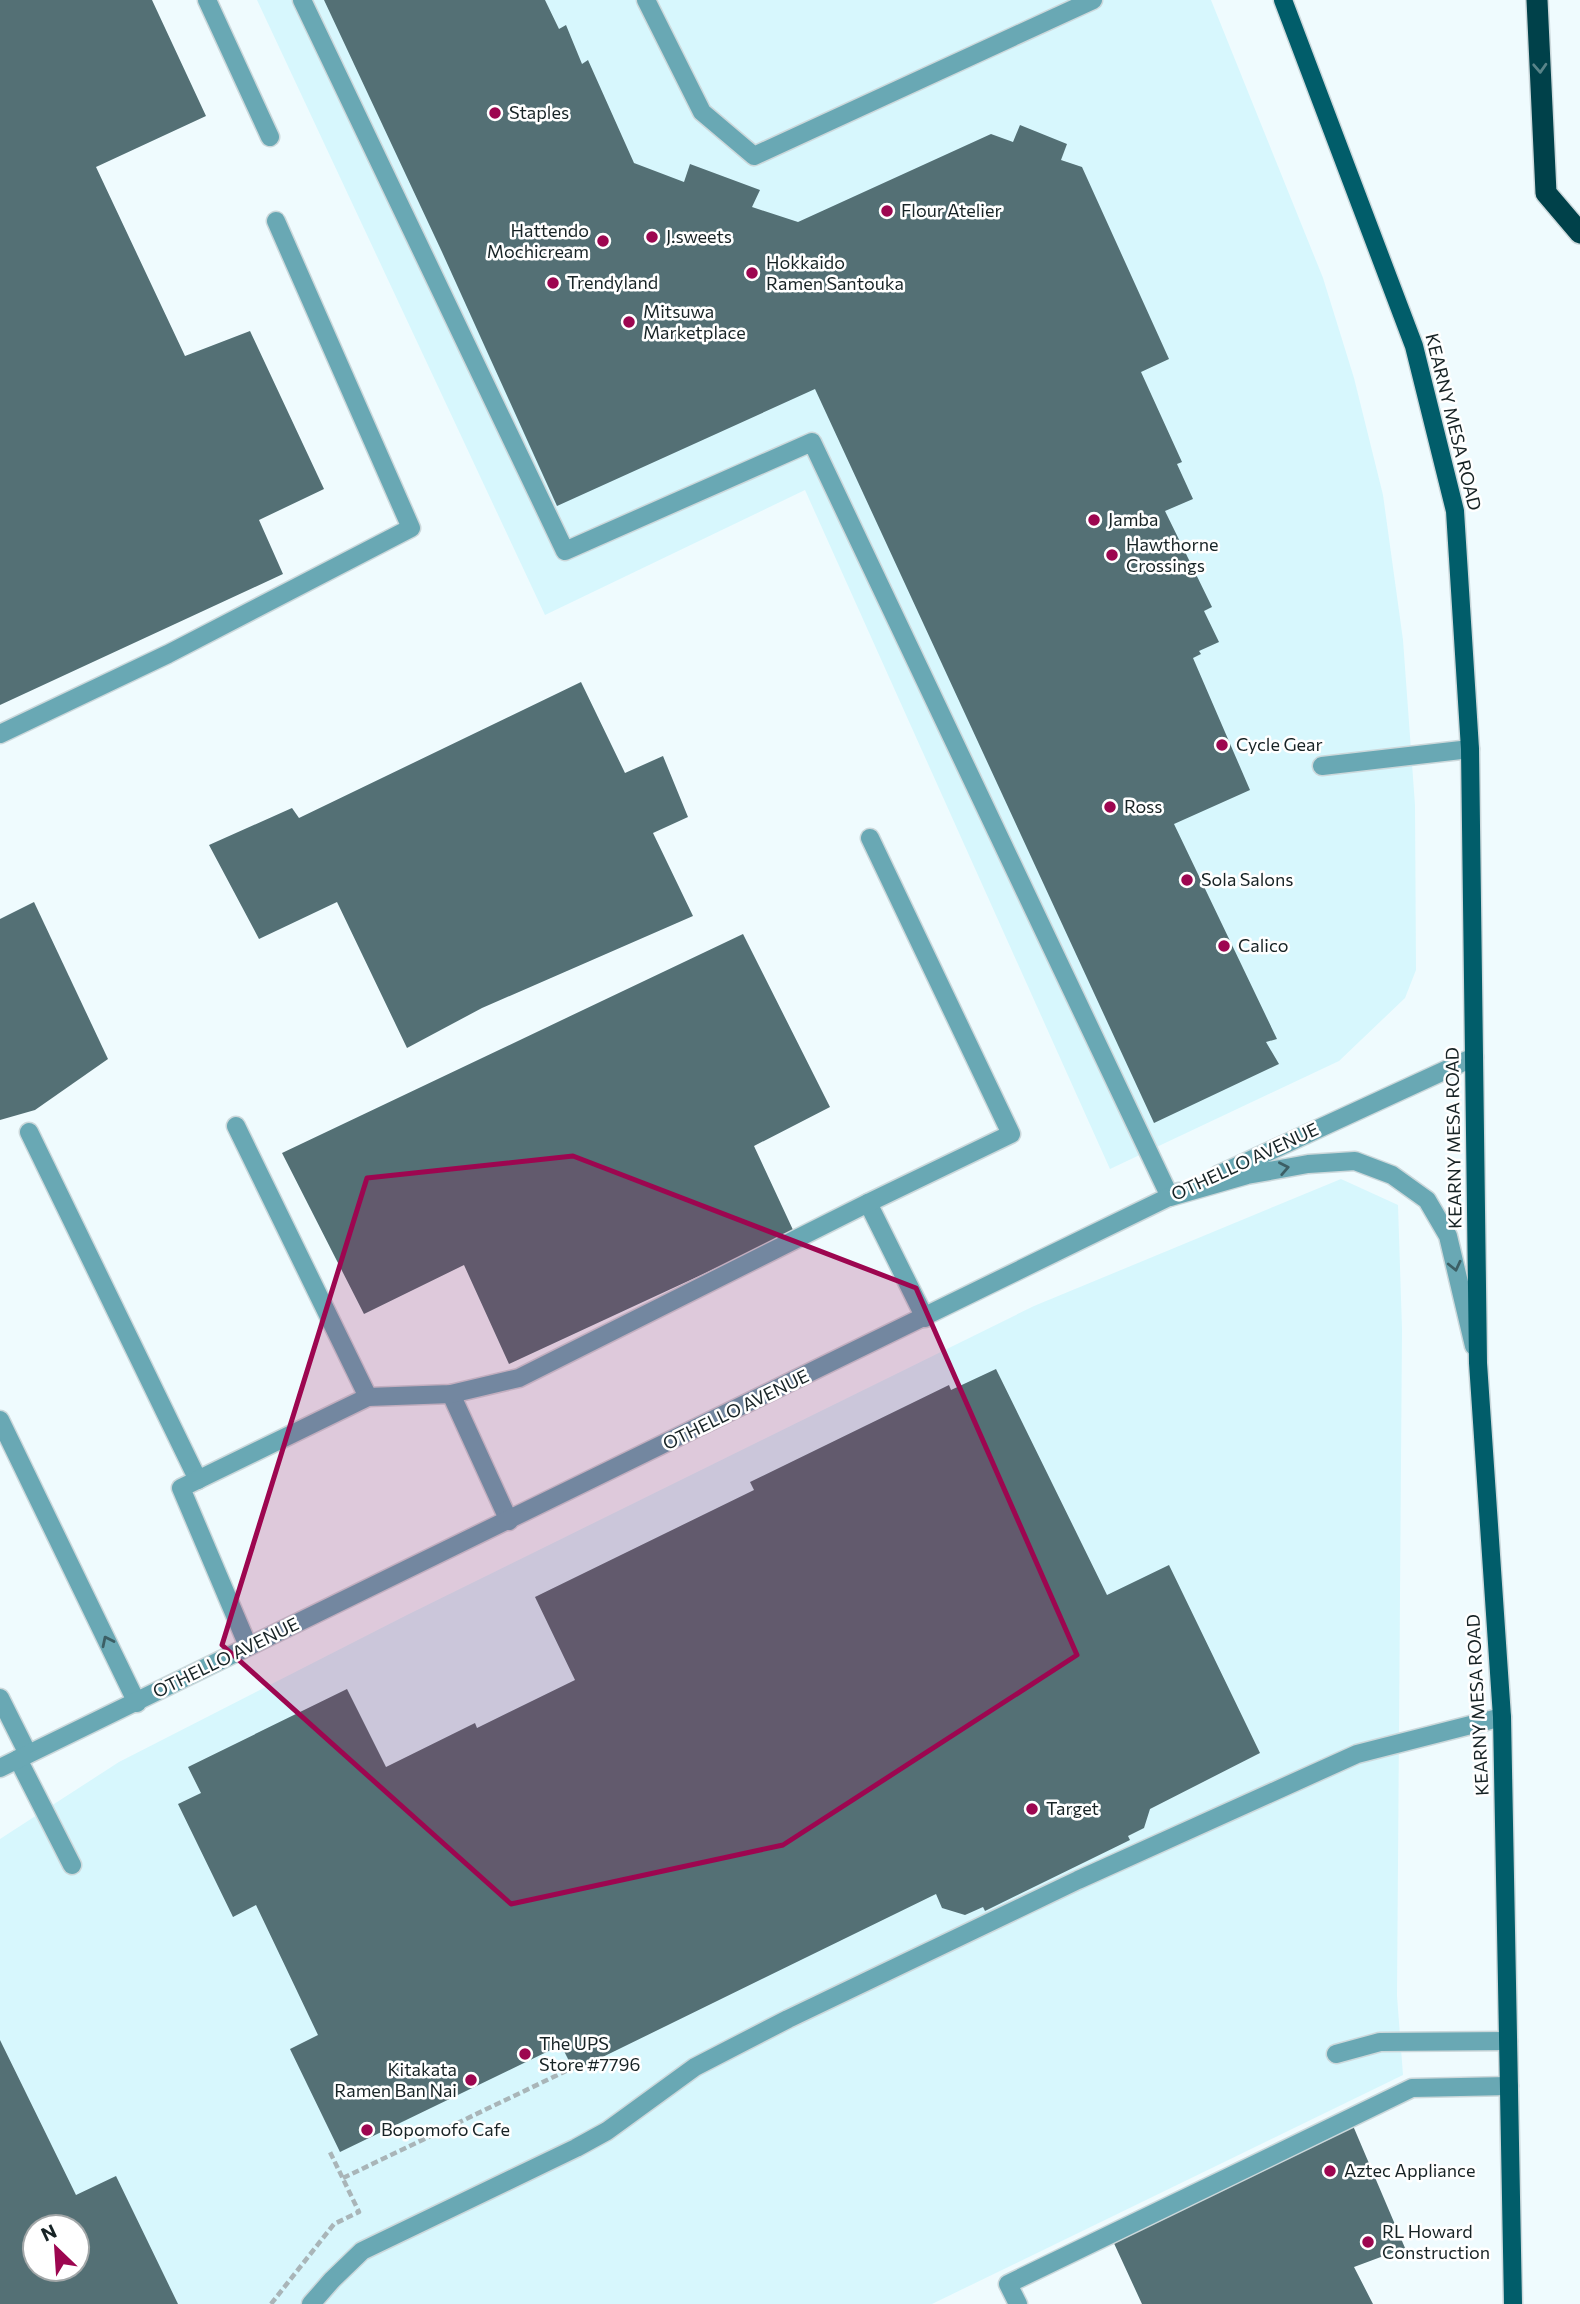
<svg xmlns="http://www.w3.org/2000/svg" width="1580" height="2304" font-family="Commissioner,sans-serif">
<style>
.built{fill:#d7f7fd;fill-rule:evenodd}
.building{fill:#547075;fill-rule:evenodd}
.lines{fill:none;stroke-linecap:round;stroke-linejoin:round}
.minor-casing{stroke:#ccd8db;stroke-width:21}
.major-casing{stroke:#ccd8db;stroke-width:21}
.highway-casing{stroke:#ccd8db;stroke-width:24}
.path{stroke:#a9b5b8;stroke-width:4.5;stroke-dasharray:7 3.5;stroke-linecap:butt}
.minor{stroke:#69a8b4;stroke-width:18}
.major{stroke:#015d6a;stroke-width:18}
.highway{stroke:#00414a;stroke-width:21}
.oneway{stroke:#598489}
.oneway2{stroke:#3c5f65}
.marked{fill:#9d0650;fill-opacity:0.2;stroke:#9d0650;stroke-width:5;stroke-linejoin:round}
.poi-dot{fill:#9d0650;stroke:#fff;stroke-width:2.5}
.labels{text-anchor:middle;stroke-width:5;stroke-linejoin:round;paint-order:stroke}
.poi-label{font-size:18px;fill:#172325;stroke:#fff;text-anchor:start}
.street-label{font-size:18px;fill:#172325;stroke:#fff}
</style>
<rect width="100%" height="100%" fill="#effbfe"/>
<g class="built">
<polygon points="257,0 1211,0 1323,278 1354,378 1383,495 1403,640 1415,805 1416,970 1405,998 1339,1061 1110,1169 805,490 545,615"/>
<path d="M1341,1179L1398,1205L1402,1329L1397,1996L1403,2075L932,2304H0V1839L119,1762L407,1615L1034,1306ZM35,2227H77V2269H35Z"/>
</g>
<g class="building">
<polygon points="0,0 152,0 206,116 96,167 185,356 250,331 324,489 259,520 283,574 0,705"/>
<polygon points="324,0 545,0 559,29 566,25 582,64 588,60 634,163 684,182 690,164 760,190 752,207 798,222 991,134 1013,142 1020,125 1067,144 1061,160 1082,167 1169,359 1141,372 1182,462 1177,464 1193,499 1165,511 1212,607 1204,611 1219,642 1199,651 1201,654 1193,658 1250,790 1174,824 1277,1039 1266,1042 1279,1064 1154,1123 815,389 557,506 442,252"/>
<polygon points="581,682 625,773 663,756 688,817 653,833 693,916 482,1008 407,1048 337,902 259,939 209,845 292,808 299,818"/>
<polygon points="34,902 108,1059 35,1110 0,1120 0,919"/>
<polygon points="743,934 830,1107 754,1146 794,1232 509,1364 464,1265 364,1314 282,1153"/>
<polygon points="996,1369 1107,1595 1169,1565 1260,1753 1150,1809 1144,1828 1128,1836 1130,1840 985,1911 983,1907 965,1915 942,1908 936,1894 574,2071 561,2045 340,2152 290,2049 318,2035 256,1905 233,1917 178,1804 201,1793 188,1767 347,1689 386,1767 475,1723 477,1728 575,1680 535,1597 754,1490 750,1482 949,1385 951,1390"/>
<path d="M0,2040L76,2195L116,2176L178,2304H0ZM35,2227H77V2269H35Z"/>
<polygon points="1351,2121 1405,2248 1354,2267 1373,2304 1142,2304 1112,2239"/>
</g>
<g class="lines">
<defs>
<g id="minor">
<polyline points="207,0 270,137"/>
<polyline points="302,0 565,551 812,442 1170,1197 1247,1175 1308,1164 1355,1161 1392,1175 1427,1200 1448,1236 1474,1346"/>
<polyline points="646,0 702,112 754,156 1093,0"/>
<polyline points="0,734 168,654 411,528 276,221"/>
<polyline points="1322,766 1470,749"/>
<polyline points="236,1126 368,1397"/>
<polyline points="29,1132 198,1480"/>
<polyline points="1218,1175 1474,1057"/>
<polyline points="868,1203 925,1318"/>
<polyline points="451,1394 509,1521"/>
<polyline points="0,1420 137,1703"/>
<polyline points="248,1646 181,1488 368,1397 451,1394 519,1378 868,1203 1011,1134 870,838"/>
<polyline points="0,1698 28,1754"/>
<polyline points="18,1759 72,1865"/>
<polyline points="0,1768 1179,1192"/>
<polyline points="1336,2054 1380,2042 1508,2041"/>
<polyline points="311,2304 332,2280 362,2251 576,2148 607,2131 695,2067 788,2019 1078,1880 1357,1754 1502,1717"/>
<polyline points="1018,2304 1008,2284 1412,2088 1509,2086"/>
</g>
<polyline id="major" points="1283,0 1414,346 1455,511 1470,749 1478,1363 1502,1717 1513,2304"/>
<polyline id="highway" points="1537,0 1546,193 1580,233"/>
</defs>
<use href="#minor" class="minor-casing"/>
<use href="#major" class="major-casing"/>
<use href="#highway" class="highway-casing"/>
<g class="path">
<polyline points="343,2178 568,2070"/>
<polyline points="271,2304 334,2224 359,2212 330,2152"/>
</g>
<use href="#minor" class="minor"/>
<use href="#major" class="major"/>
<use href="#highway" class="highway"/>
</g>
<defs><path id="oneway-chevron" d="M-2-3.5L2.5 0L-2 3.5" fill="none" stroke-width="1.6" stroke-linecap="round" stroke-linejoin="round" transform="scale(1.75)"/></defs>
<use class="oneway" href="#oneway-chevron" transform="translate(1540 68) rotate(87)"/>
<g class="oneway2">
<use href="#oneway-chevron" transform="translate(1284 1168) rotate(-11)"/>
<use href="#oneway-chevron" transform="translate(1455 1266) rotate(77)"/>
<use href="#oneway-chevron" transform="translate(107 1641) rotate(-116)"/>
</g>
<path class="marked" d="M573,1156L916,1288L1077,1655L783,1845L511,1904L222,1645L367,1178Z"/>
<g class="poi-dot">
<circle cx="495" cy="113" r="7"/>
<circle cx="887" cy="211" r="7"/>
<circle cx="652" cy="237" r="7"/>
<circle cx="603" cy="241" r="7"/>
<circle cx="752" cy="273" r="7"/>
<circle cx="553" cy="283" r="7"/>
<circle cx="629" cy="322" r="7"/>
<circle cx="1094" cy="520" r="7"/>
<circle cx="1112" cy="555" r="7"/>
<circle cx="1222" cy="745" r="7"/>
<circle cx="1110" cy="807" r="7"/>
<circle cx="1187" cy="880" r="7"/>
<circle cx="1224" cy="946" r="7"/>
<circle cx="1032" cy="1809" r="7"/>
<circle cx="525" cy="2054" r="7"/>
<circle cx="471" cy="2080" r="7"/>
<circle cx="367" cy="2130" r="7"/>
<circle cx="1330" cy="2171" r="7"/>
<circle cx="1368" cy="2242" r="7"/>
</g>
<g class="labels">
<g class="poi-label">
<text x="509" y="119">Staples</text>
<text x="901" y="217">Flour Atelier</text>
<text x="589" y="237" text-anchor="end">Hattendo<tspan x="589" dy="21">Mochicream</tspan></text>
<text x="666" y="243">J.sweets</text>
<text x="766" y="269">Hokkaido<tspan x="766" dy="21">Ramen Santouka</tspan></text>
<text x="567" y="289">Trendyland</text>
<text x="643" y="318">Mitsuwa<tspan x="643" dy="21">Marketplace</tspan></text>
<text x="1108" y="526">Jamba</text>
<text x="1126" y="551">Hawthorne<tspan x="1126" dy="21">Crossings</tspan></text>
<text x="1236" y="751">Cycle Gear</text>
<text x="1124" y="813">Ross</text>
<text x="1201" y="886">Sola Salons</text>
<text x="1238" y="952">Calico</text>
<text x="1046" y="1815">Target</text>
<text x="539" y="2050">The UPS<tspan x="539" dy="21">Store #7796</tspan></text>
<text x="457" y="2076" text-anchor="end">Kitakata<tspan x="457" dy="21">Ramen Ban Nai</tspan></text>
<text x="381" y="2136">Bopomofo Cafe</text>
<text x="1344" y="2177">Aztec Appliance</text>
<text x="1382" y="2238">RL Howard<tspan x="1382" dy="21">Construction</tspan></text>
</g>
<g class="street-label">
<text transform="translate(1453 422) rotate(76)" y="6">KEARNY MESA ROAD</text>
<text transform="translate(1454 1138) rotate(-91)" y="6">KEARNY MESA ROAD</text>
<text transform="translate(1245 1162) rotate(-25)" y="6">OTHELLO AVENUE</text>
<text transform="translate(736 1410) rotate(-26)" y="6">OTHELLO AVENUE</text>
<text transform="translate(226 1658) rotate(-26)" y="6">OTHELLO AVENUE</text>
<text transform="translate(1478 1705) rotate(-93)" y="6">KEARNY MESA ROAD</text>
</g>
</g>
<g transform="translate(56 2248) rotate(335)"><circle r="33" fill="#ffffff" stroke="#a2a7a8" stroke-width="2"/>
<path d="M0-5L12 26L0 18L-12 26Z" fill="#9d0650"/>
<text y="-10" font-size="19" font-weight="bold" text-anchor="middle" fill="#172325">N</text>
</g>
</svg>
